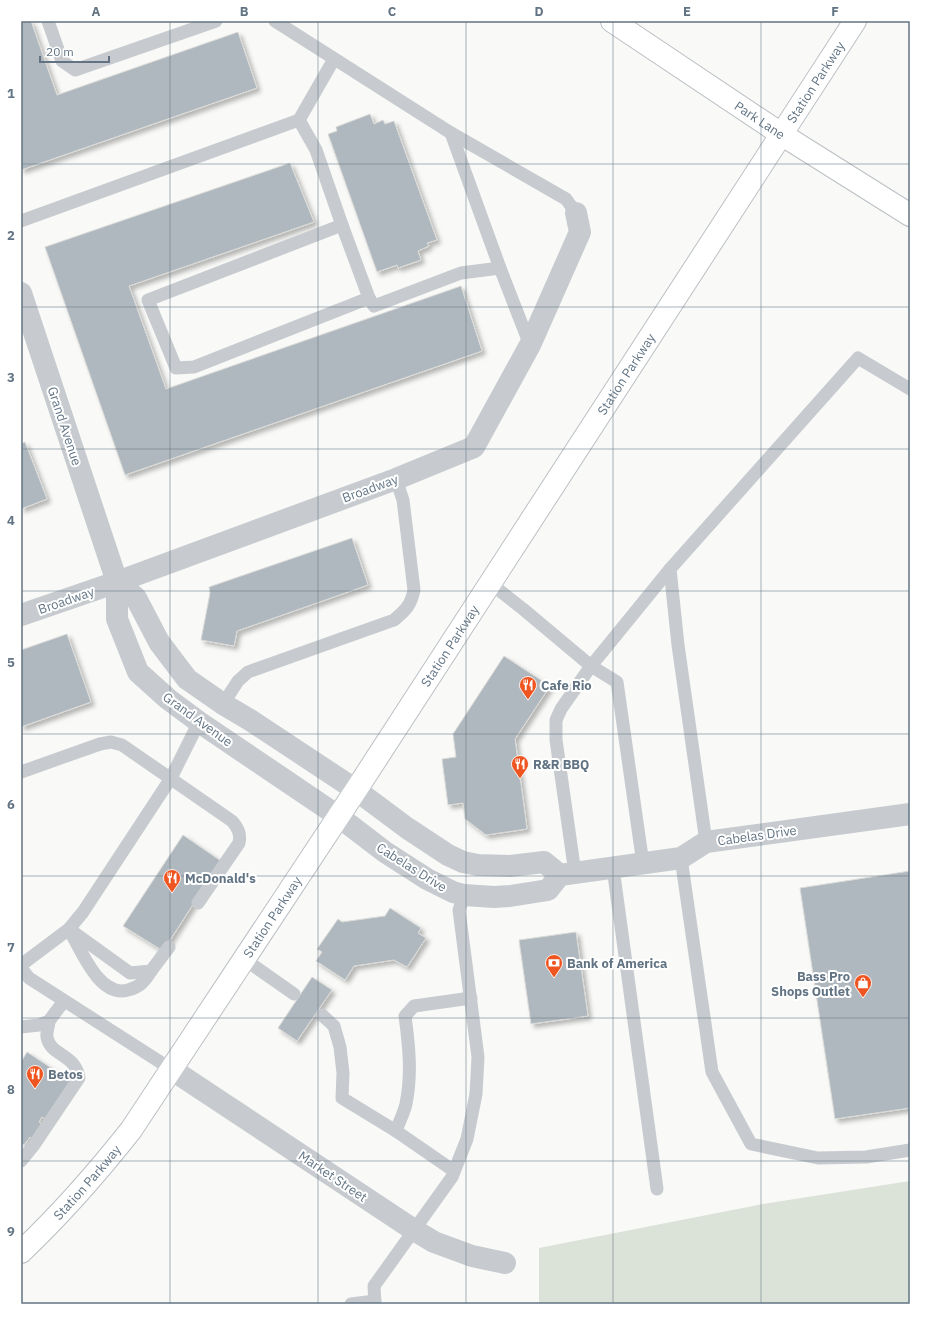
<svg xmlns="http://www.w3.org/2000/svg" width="931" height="1325" font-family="'IBM Plex Sans',sans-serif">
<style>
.green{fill:#dbe2d7}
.building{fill:#afb8be;stroke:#dbdbd9;filter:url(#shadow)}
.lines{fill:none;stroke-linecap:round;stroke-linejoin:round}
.secondary-casing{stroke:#bbc0c5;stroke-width:24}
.lane{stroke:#c7cbcf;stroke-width:13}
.street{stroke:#c7cbcf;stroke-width:22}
.secondary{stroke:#fff;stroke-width:22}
.grid{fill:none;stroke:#627484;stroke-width:1;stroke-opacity:0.55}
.labels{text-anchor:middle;stroke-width:4;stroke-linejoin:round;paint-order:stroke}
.street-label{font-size:13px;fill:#627484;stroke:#fff}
.poi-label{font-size:13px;font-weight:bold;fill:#627484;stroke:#fff;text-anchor:start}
.neatline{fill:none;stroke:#627484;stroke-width:1.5}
.grid-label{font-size:13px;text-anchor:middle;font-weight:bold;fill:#627484}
</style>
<defs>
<filter id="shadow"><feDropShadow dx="3.5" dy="3.5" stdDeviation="2" flood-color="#0004"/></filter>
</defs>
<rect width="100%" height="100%" fill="#f9f9f7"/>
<polygon class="green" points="910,1181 910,1304 539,1304 539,1248 763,1204"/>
<g class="building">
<polygon points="21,21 31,21 57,95 238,32 257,88 21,170"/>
<polygon points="370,114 374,124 383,120 385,124 394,121 437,240 427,243 429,246 418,251 421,260 398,268 397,265 377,272 328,134 337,131 336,127"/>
<polygon points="290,163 314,222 129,286 166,389 461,286 482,351 125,475 45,247"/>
<polygon points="25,442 47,499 21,509 21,444"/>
<polygon points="352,538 368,585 237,631 234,646 201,640 210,593 209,587"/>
<polygon points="67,634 91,702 21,727 21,650"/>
<polygon points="504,656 550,686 515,739 527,829 486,835 465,819 463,803 448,805 442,759 456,757 453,734"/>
<polygon points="183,835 221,861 163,951 123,926"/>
<polygon points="910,871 910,1108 835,1119 800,888"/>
<polygon points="390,908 421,928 418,933 426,938 407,967 394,960 354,966 345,980 316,961 322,952 317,949 338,919 342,922 385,916"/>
<polygon points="576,932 588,1016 531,1024 519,940"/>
<polygon points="312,977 332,990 297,1041 278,1028"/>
<polygon points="27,1052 71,1081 45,1119 42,1117 39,1122 42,1124 32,1139 30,1137 24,1145 21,1143 21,1062"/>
</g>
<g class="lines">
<defs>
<g id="secondary">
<path id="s1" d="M612,21L781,134L910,215"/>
<path id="s2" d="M21,1252C61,1214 97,1173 131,1130L356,790L855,21"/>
</g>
</defs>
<use href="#secondary" class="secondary-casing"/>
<g class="lane">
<polyline points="48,21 62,61 75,70 216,21"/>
<polyline points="275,21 451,133 566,199 576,213"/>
<polyline points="299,120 316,150 342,225 369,298 374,306 461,273 500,268"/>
<polyline points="451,133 500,268 530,345"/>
<polyline points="21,221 299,120 334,59"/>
<polyline points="342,225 148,300 176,368 194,367 369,298"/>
<polyline points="490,583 523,609 591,666 670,569"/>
<path d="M223,704L238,681L248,672L394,620C406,610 411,605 414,590L403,500L396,479"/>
<path d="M21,772L100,744L111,742L122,745L232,821C238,828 241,834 239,843L198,903"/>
<polyline points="706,842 678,645 670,569 858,358 910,389"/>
<polyline points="681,858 712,1072 751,1144 818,1158 866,1157 910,1150"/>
<polyline points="613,868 657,1189"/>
<polyline points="575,873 556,740 556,720 561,709 591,666 617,682 643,864"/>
<polyline points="69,929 130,973 151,971 169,947"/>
<path d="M71,933C82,952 100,998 128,990C140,987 145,981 151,971"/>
<polyline points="244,959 294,994"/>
<polyline points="21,965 69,929 83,912 171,778 199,722"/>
<polyline points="21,968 29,978 171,1069"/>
<polyline points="322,1015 334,1026 340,1047 343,1073 342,1098 396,1131"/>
<polyline points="21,1027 39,1025 49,1021 64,1001"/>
<path d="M21,1161L34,1145L79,1078C76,1054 50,1056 47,1037C46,1032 49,1026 49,1021"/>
<path d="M454,1171L396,1131C399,1122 404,1113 406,1104C412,1074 409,1046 405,1016L414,1006L471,998"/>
<polyline points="351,1304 375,1301"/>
<polyline points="375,1304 374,1286 452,1177 467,1139 476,1094 478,1057 459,910 464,895"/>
</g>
<g class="street">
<polyline points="21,293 117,582 117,619 138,672 168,699 199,722 338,816 385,852 427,879 453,892 464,895 494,897 510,896 548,890 560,875 681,858 706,842 910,814"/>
<polyline points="117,582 136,598 159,642 187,679 223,704 250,720 356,790 407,828 448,855 463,862 478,865 510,866 544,862 560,875"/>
<polyline points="21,615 117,582 396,479 474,447 530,345 580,232 576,213"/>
<polyline points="171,1069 414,1230 434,1242 472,1256 505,1263"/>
</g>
<use href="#secondary" class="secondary"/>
</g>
<path class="grid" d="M170,21V1304M318,21V1304M466,21V1304M613,21V1304M761,21V1304M21,164H910M21,307H910M21,449H910M21,591H910M21,734H910M21,876H910M21,1018H910M21,1161H910"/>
<defs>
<symbol id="restaurant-pin" viewBox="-11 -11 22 30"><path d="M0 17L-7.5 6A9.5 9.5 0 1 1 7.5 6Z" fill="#ef5521" stroke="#fff"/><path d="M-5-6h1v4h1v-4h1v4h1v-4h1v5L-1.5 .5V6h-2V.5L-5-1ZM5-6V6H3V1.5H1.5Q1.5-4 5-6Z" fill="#fff"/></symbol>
<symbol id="bank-pin" viewBox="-11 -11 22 30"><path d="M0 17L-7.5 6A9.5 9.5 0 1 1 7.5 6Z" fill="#ef5521" stroke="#fff"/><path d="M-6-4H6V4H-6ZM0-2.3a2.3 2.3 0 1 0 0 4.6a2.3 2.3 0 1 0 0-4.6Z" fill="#fff"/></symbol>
<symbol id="shop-pin" viewBox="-11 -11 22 30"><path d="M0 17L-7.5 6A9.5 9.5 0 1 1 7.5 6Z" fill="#ef5521" stroke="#fff"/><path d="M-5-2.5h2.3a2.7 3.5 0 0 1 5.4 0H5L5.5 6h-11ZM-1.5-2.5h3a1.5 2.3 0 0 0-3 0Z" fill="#fff"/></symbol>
</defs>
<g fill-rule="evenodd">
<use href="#restaurant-pin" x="518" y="675" width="20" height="27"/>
<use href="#restaurant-pin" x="510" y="754" width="20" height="27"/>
<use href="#restaurant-pin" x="162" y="868" width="20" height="27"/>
<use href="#bank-pin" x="544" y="953" width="20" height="27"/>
<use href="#shop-pin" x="853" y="973" width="20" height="27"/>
<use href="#restaurant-pin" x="25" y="1064" width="20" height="27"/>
</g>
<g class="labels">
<g class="street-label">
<text dy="5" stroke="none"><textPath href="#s2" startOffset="1416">Station Parkway</textPath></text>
<text dy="5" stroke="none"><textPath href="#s1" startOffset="178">Park Lane</textPath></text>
<text dy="5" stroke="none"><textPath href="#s2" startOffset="1068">Station Parkway</textPath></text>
<text transform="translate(65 426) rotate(72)" y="5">Grand Avenue</text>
<text transform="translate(370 488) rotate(-20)" y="5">Broadway</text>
<text transform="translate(66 600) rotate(-19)" y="5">Broadway</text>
<text dy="5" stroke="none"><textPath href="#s2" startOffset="744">Station Parkway</textPath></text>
<text transform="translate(198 719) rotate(36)" y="5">Grand Avenue</text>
<text transform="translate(757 835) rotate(-8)" y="5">Cabelas Drive</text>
<text transform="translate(412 867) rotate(32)" y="5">Cabelas Drive</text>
<text dy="5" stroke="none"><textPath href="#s2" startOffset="420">Station Parkway</textPath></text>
<text transform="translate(333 1176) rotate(34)" y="5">Market Street</text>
<text dy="5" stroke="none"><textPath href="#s2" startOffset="96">Station Parkway</textPath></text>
</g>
<g class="poi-label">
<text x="541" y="690">Cafe Rio</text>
<text x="533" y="769">R&amp;R BBQ</text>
<text x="185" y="883">McDonald's</text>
<text x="567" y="968">Bank of America</text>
<text x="850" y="981" text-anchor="end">Bass Pro<tspan x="850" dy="15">Shops Outlet</tspan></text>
<text x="48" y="1079">Betos</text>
</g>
</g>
<rect width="931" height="1325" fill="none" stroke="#ffffff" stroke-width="44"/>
<path d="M40 56v6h69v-6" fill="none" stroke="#627484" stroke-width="2"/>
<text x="46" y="56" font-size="12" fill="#627484" stroke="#ffffff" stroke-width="3" paint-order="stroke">20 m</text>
<rect x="22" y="22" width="887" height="1281" class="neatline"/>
<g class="grid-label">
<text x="96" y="16">A</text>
<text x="244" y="16">B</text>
<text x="392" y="16">C</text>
<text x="539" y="16">D</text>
<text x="687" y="16">E</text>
<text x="835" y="16">F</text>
<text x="11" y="98">1</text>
<text x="11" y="240">2</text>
<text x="11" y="382">3</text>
<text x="11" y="525">4</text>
<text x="11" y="667">5</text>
<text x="11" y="809">6</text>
<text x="11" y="952">7</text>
<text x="11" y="1094">8</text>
<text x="11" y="1236">9</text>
</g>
</svg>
